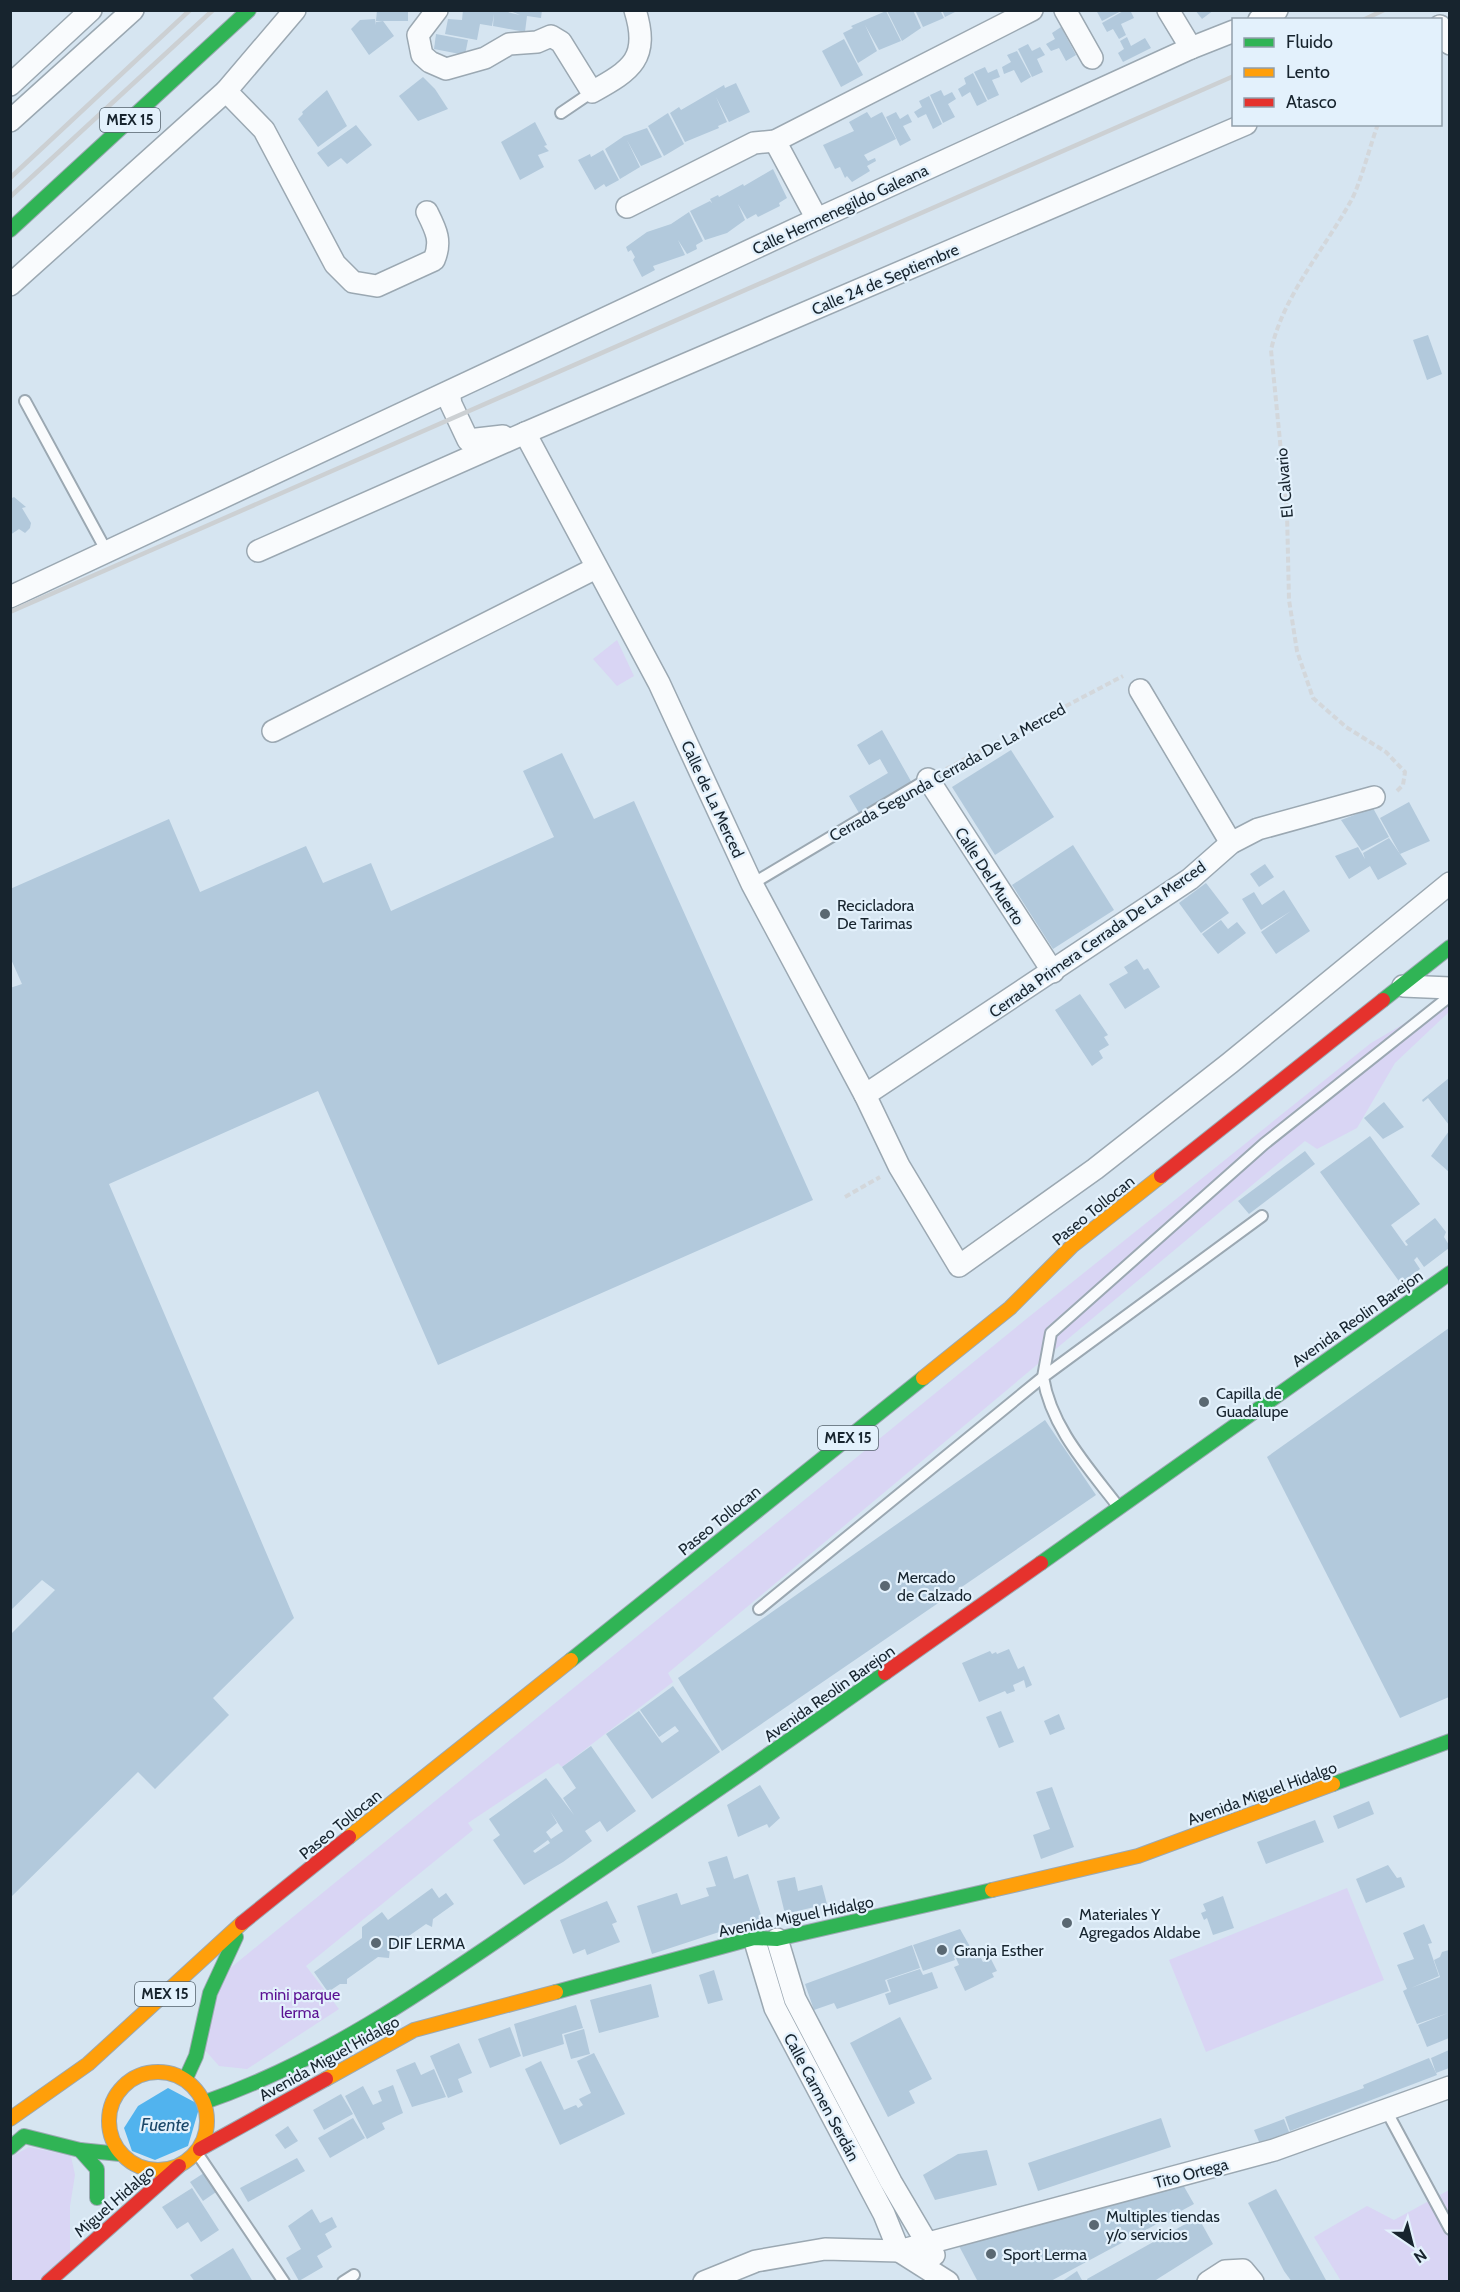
<svg xmlns="http://www.w3.org/2000/svg" width="1460" height="2292" font-family="Cabin,sans-serif">
<style>
.green{fill:#d9d5f4}
.water{fill:#51b3ee}
.building{fill:#b2c9dc;fill-rule:evenodd}
.lines{fill:none;stroke-linecap:round;stroke-linejoin:round}
.lane-casing{stroke:#9ba8b2;stroke-width:14}
.street-casing{stroke:#9ba8b2;stroke-width:24}
.fast-casing{stroke:#9ba8b2;stroke-width:16}
.slow-casing{stroke:#9ba8b2;stroke-width:16}
.jam-casing{stroke:#9ba8b2;stroke-width:16}
.path{stroke:#d3d7db;stroke-width:4;stroke-dasharray:6 3;stroke-linecap:butt}
.lane{stroke:#f9fbfd;stroke-width:10}
.street{stroke:#f9fbfd;stroke-width:21}
.fast{stroke:#30b455;stroke-width:14}
.slow{stroke:#ff9f0a;stroke-width:14}
.jam{stroke:#e5322d;stroke-width:14}
.rail{stroke:#ccd0d3;stroke-width:4.5}
.poi-dot{fill:#5a6872;stroke:#e3f1fc;stroke-width:2}
.labels{text-anchor:middle;stroke-width:4.5;stroke-linejoin:round;paint-order:stroke}
.shield{fill:#e3f1fc;stroke:#54626c;stroke-width:1.5}
.shield-label{font-size:15px;font-weight:bold;fill:#17242e}
.street-label{font-size:16px;fill:#17242e;stroke:#e3f1fc}
.poi-label{font-size:16px;fill:#17242e;stroke:#e3f1fc;text-anchor:start}
.park-label{font-size:16px;fill:#5a1092;stroke:#e3f1fc}
.water-label{font-size:18px;font-style:italic;fill:#1b486a;stroke:#e3f1fc}
</style>
<rect width="100%" height="100%" fill="#d6e5f1"/>
<g class="green">
<polygon points="617,640 634,676 617,686 593,659"/>
<polygon points="1449,1004 1449,1012 1395,1063 1357,1128 1317,1149 1305,1141 668,1673 673,1682 562,1767 558,1763 468,1823 473,1830 306,1966 339,2009 247,2069 219,2066 204,2049 223,1974 1025,1320 1371,1043 1424,1012"/>
<polygon points="1347,1888 1384,1980 1206,2052 1169,1960"/>
<polygon points="29,2147 71,2156 75,2175 70,2206 70,2260 44,2281 11,2282 11,2157"/>
<polygon points="1449,2190 1449,2281 1341,2281 1314,2237 1367,2206 1394,2220"/>
</g>
<polygon class="water" points="168,2088 200,2105 188,2146 155,2160 132,2151 124,2128 138,2106"/>
<g class="building">
<polygon points="377,10 408,10 408,21 376,21"/>
<polygon points="463,10 499,10 520,15 508,10 542,10 541,18 527,16 525,32 493,26 494,14 492,26 480,24 477,40 445,34 448,19 462,20"/>
<polygon points="913,10 921,28 902,41 887,11"/>
<polygon points="915,10 940,10 944,18 923,27"/>
<polygon points="942,10 959,10 945,17"/>
<polygon points="1096,10 1123,10 1102,21"/>
<polygon points="1125,10 1130,10 1134,18 1121,24 1126,35 1119,39 1113,29 1107,32 1102,23"/>
<polygon points="1195,10 1214,10 1202,19"/>
<polygon points="886,11 901,41 879,50 865,25 877,51 858,63 843,33 853,28 851,26"/>
<polygon points="375,19 376,25 376,22 383,21 394,36 369,55 351,29 360,20"/>
<polygon points="1061,27 1076,55 1066,61 1059,48 1051,51 1046,44 1055,39 1052,33"/>
<polygon points="436,34 468,40 465,55 434,49"/>
<polygon points="1127,37 1131,46 1145,38 1151,48 1123,62 1118,53 1124,49 1120,41"/>
<polygon points="844,39 863,75 841,87 822,51"/>
<polygon points="1028,44 1032,51 1040,47 1045,55 1037,59 1043,72 1032,77 1018,49"/>
<polygon points="1017,51 1031,77 1021,83 1014,70 1004,74 1002,67 1011,62 1007,55"/>
<polygon points="985,67 988,73 997,69 1000,77 992,80 999,95 988,100 974,72"/>
<polygon points="973,73 987,101 977,106 970,92 962,97 958,89 966,84 964,78"/>
<polygon points="423,77 435,89 448,109 418,121 399,96"/>
<polygon points="736,83 750,112 729,122 716,97 727,122 718,126 719,128 685,142 670,113 679,107 681,110 724,85 725,88"/>
<polygon points="327,90 347,126 318,147 298,119 303,114 302,112"/>
<polygon points="941,90 944,96 952,92 956,99 948,104 955,117 943,123 930,95"/>
<polygon points="929,96 942,124 933,129 926,114 918,118 914,112 922,107 919,101"/>
<polygon points="867,112 871,118 882,112 896,139 864,155 868,161 875,158 876,161 867,166 870,171 852,182 847,176 845,178 840,167 835,169 823,145 854,131 849,122"/>
<polygon points="896,112 900,119 908,114 912,122 903,126 911,140 900,146 886,117"/>
<polygon points="668,113 684,144 664,156 648,126"/>
<polygon points="535,122 547,145 544,146 549,151 538,155 544,167 520,180 501,142"/>
<polygon points="356,125 372,145 347,164 341,158 328,167 317,153"/>
<polygon points="647,128 662,157 641,166 627,140 640,167 620,179 605,149 624,136"/>
<polygon points="603,150 619,180 606,187 604,184 595,190 578,160 590,154 591,157"/>
<polygon points="773,169 787,198 779,203 780,206 758,217 756,214 747,219 738,204 745,220 727,233 705,240 690,211 710,201 712,203 710,199 718,195 719,197 743,184 744,186"/>
<polygon points="689,212 703,241 696,245 697,249 687,254 678,240 685,255 653,266 655,270 642,277 633,260 635,257 631,250 628,252 626,247 647,232 671,224"/>
<polygon points="1428,335 1442,374 1427,380 1413,340"/>
<polygon points="14,497 26,507 22,508 31,523 30,528 25,533 19,529 10,535 10,499"/>
<polygon points="882,730 912,783 859,813 849,796 888,773 880,759 869,765 857,745"/>
<polygon points="1011,750 1054,817 995,855 952,787"/>
<polygon points="562,753 594,819 634,801 813,1200 438,1365 318,1091 109,1184 294,1618 213,1698 229,1715 155,1789 138,1772 10,1898 10,1635 55,1590 42,1580 10,1611 10,988 22,984 10,957 10,889 169,819 200,892 306,846 323,883 371,863 391,911 554,837 523,771"/>
<polygon points="1409,802 1430,841 1400,854 1380,818"/>
<polygon points="1373,808 1389,837 1362,851 1341,820"/>
<polygon points="1389,838 1407,864 1378,880 1370,866 1349,879 1335,856 1358,847 1365,859 1363,853"/>
<polygon points="1073,845 1114,910 1053,949 1012,885"/>
<polygon points="1265,864 1274,877 1259,887 1250,874"/>
<polygon points="1206,883 1229,913 1201,933 1179,903"/>
<polygon points="1284,890 1310,931 1276,954 1261,932 1291,911 1261,930 1242,899 1254,892 1262,905"/>
<polygon points="1221,920 1228,929 1237,922 1246,933 1218,954 1202,934"/>
<polygon points="1137,959 1144,970 1148,968 1160,987 1125,1009 1109,984 1128,973 1124,967"/>
<polygon points="1080,994 1108,1035 1104,1037 1109,1045 1099,1051 1103,1058 1092,1066 1055,1010"/>
<polygon points="1449,1078 1449,1125 1428,1098 1423,1102 1422,1100"/>
<polygon points="1384,1102 1404,1127 1383,1139 1364,1118"/>
<polygon points="1449,1131 1449,1172 1431,1156"/>
<polygon points="1370,1136 1420,1204 1391,1225 1406,1246 1408,1245 1405,1241 1435,1218 1446,1232 1444,1237 1449,1245 1449,1248 1424,1267 1417,1257 1414,1260 1420,1269 1401,1284 1320,1172"/>
<polygon points="1305,1151 1315,1164 1249,1214 1238,1201"/>
<polygon points="1449,1328 1449,1697 1400,1718 1267,1457"/>
<polygon points="1045,1420 1096,1495 722,1751 678,1678"/>
<polygon points="1009,1649 1018,1669 1024,1666 1032,1685 1026,1688 1024,1680 1013,1685 1015,1691 1007,1694 1005,1691 979,1702 962,1663 990,1651 992,1654 996,1652 997,1654"/>
<polygon points="673,1686 720,1752 652,1799 606,1734 639,1711 662,1743 679,1731 675,1726 659,1737 640,1710"/>
<polygon points="1001,1711 1014,1742 999,1748 986,1717"/>
<polygon points="1059,1714 1065,1729 1050,1735 1044,1721"/>
<path d="M591,1746L636,1811L607,1832L600,1821L585,1831L592,1841L563,1862L524,1885L493,1840L500,1835L489,1819L546,1778L574,1815L563,1798L576,1788L562,1767ZM550,1811L563,1831L551,1839L546,1832L557,1823ZM548,1840L550,1843L535,1853L533,1851Z"/>
<polygon points="760,1785 780,1818 769,1828 767,1824 738,1837 727,1805"/>
<polygon points="1052,1787 1074,1847 1041,1859 1033,1835 1050,1829 1036,1792"/>
<polygon points="1369,1801 1374,1814 1338,1829 1333,1816"/>
<polygon points="1315,1820 1324,1842 1266,1864 1257,1842"/>
<polygon points="727,1856 734,1879 748,1874 762,1918 652,1954 637,1906 677,1893 681,1905 709,1896 706,1888 716,1886 708,1862"/>
<polygon points="1388,1865 1397,1878 1401,1877 1405,1887 1366,1903 1356,1879"/>
<polygon points="795,1877 798,1891 822,1885 827,1904 785,1914 777,1881"/>
<polygon points="432,1888 439,1898 446,1893 454,1904 433,1919 432,1927 426,1924 390,1949 389,1958 378,1957 347,1979 347,1984 340,1984 328,1992 314,1972 362,1938 362,1927 382,1912 388,1920"/>
<polygon points="1223,1896 1234,1928 1213,1935 1207,1918 1204,1920 1201,1913 1206,1911 1203,1904"/>
<polygon points="607,1901 617,1922 612,1924 620,1942 587,1955 585,1949 573,1954 560,1920"/>
<polygon points="1424,1924 1432,1943 1428,1944 1439,1976 1411,1988 1440,1977 1434,1960 1440,1957 1442,1952 1449,1950 1449,2038 1427,2047 1418,2025 1448,2013 1417,2024 1403,1991 1407,1989 1397,1965 1414,1959 1403,1933"/>
<polygon points="960,1929 972,1950 954,1957 955,1960 923,1971 913,1945"/>
<polygon points="912,1945 920,1968 885,1980 889,1991 837,2009 834,2003 814,2010 805,1984"/>
<polygon points="971,1951 975,1959 980,1956 983,1962 991,1959 997,1971 992,1973 994,1977 965,1991 954,1967 959,1965 956,1958"/>
<polygon points="920,1969 923,1975 932,1972 938,1988 889,2005 885,1994 891,1992 887,1980"/>
<polygon points="714,1970 723,2000 708,2004 699,1975"/>
<polygon points="651,1984 659,2017 599,2033 590,2000"/>
<polygon points="576,2005 583,2028 562,2034 564,2044 523,2057 514,2024"/>
<polygon points="900,2017 932,2079 909,2091 915,2103 888,2117 850,2043"/>
<polygon points="510,2027 521,2056 490,2068 478,2039"/>
<polygon points="584,2029 590,2054 571,2059 564,2035"/>
<polygon points="459,2043 472,2073 458,2079 463,2092 448,2098 430,2056"/>
<polygon points="1449,2050 1449,2068 1436,2073 1431,2058"/>
<polygon points="594,2053 625,2114 560,2145 525,2069 541,2061 564,2110 576,2105 578,2108 583,2105 579,2099 591,2093 577,2061"/>
<polygon points="1429,2058 1437,2075 1290,2131 1285,2117 1364,2088 1363,2085"/>
<polygon points="415,2062 421,2075 434,2069 446,2097 412,2107 396,2070"/>
<polygon points="393,2085 403,2113 382,2123 385,2129 367,2139 345,2096 363,2086 373,2105 382,2101 378,2091"/>
<polygon points="341,2094 353,2114 324,2130 313,2110"/>
<polygon points="353,2118 365,2138 330,2158 318,2138"/>
<polygon points="1161,2118 1171,2147 1038,2191 1028,2163"/>
<polygon points="1284,2119 1289,2132 1260,2144 1254,2130"/>
<polygon points="288,2126 298,2141 285,2149 275,2135"/>
<polygon points="987,2150 997,2185 935,2200 923,2175 958,2154"/>
<polygon points="297,2158 305,2171 248,2202 240,2188"/>
<polygon points="207,2171 219,2190 203,2201 190,2182"/>
<polygon points="1182,2183 1194,2204 1049,2282 978,2282 959,2246"/>
<polygon points="192,2188 219,2230 201,2242 188,2222 177,2229 162,2207"/>
<polygon points="1276,2189 1291,2216 1327,2282 1292,2282 1284,2271 1248,2203"/>
<polygon points="312,2209 320,2223 332,2217 337,2227 325,2234 332,2247 317,2256 323,2267 299,2281 286,2258 301,2249 288,2226"/>
<polygon points="1198,2217 1213,2244 1159,2278 1153,2282 1088,2282 1087,2279"/>
<polygon points="233,2248 253,2282 195,2282 190,2275"/>
<polygon points="1077,2271 1083,2282 1061,2282"/>
</g>
<g class="lines">
<defs>
<g id="lane">
<polyline points="561,113 592,92"/>
<polyline points="25,401 107,552"/>
<polyline points="752,884 928,779"/>
<path d="M1117,1505C1087,1466 1051,1427 1043,1377L1262,1216"/>
<polyline points="759,1609 1043,1377 1051,1333 1264,1144 1450,996"/>
<polyline points="1387,2112 1450,2229"/>
<polyline points="197,2153 284,2282"/>
<polyline points="343,2282 354,2275"/>
</g>
<g id="street">
<path d="M437,10L418,35L422,55L430,62L446,69L485,58L509,44L537,42L551,36L561,42L592,92C632,70 650,58 635,10"/>
<polyline points="1065,10 1092,58"/>
<polyline points="1168,10 1191,48"/>
<polyline points="1259,20 1277,10"/>
<polyline points="1440,26 1450,44"/>
<polyline points="10,85 91,10"/>
<path d="M226,91L264,130L335,264L353,282L377,286L434,260C442,241 436,230 427,212"/>
<polyline points="10,121 133,10"/>
<polyline points="775,141 817,219"/>
<polyline points="627,207 754,143 775,141 1032,10"/>
<polyline points="10,285 226,91 295,10"/>
<polyline points="449,393 451,404 468,440 503,436"/>
<polyline points="525,433 659,683 752,884 865,1095 899,1166 959,1266 1095,1169 1230,1063 1450,883"/>
<polyline points="258,551 525,433 1246,124"/>
<polyline points="10,597 817,219 1191,48 1234,31"/>
<polyline points="1140,690 1231,843"/>
<polyline points="273,731 596,568"/>
<polyline points="928,779 1053,972"/>
<polyline points="1403,986 1450,988"/>
<polyline points="865,1095 1190,879 1231,843 1258,829 1374,797"/>
<polyline points="754,1938 775,2008 884,2214 899,2251 948,2282"/>
<polyline points="777,1939 795,1999 891,2182 934,2255"/>
<polyline points="704,2282 756,2261 825,2249 899,2251 1274,2150 1450,2087"/>
<polyline points="1208,2282 1225,2271 1243,2270 1253,2282"/>
</g>
<g id="fast">
<polyline points="10,230 249,10"/>
<polyline points="1383,1000 1450,947"/>
<polyline points="1041,1563 1450,1273"/>
<polyline points="571,1660 923,1378"/>
<polyline points="1333,1784 1450,1741"/>
<polyline points="556,1992 754,1938 777,1939 992,1890"/>
<polyline points="186,2078 196,2056 210,1993 236,1937"/>
<path d="M205,2102C330,2059 438,1981 546,1907C660,1830 773,1752 885,1673"/>
<polyline points="10,2148 24,2136 80,2150 120,2154"/>
<polyline points="80,2150 97,2169 97,2198"/>
</g>
<g id="slow">
<polyline points="923,1378 1010,1308 1072,1246 1161,1176"/>
<polyline points="349,1837 571,1660"/>
<polyline points="992,1890 1138,1856 1333,1784"/>
<circle cx="158" cy="2121" r="49"/>
<polyline points="326,2079 414,2030 556,1992"/>
<polyline points="10,2119 88,2064 242,1923"/>
</g>
<g id="jam">
<polyline points="1161,1176 1383,1000"/>
<polyline points="885,1673 1041,1563"/>
<polyline points="242,1923 349,1837"/>
<polyline points="200,2149 326,2079"/>
<polyline points="48,2282 179,2166"/>
</g>
</defs>
<use href="#lane" class="lane-casing"/>
<use href="#street" class="street-casing"/>
<use href="#fast" class="fast-casing"/>
<use href="#slow" class="slow-casing"/>
<use href="#jam" class="jam-casing"/>
<g class="path">
<path d="M1378,124C1370,146 1361,181 1352,199C1324,250 1284,294 1271,350L1287,512L1289,600L1297,651L1313,698L1346,727L1386,752L1405,772L1403,785L1395,793"/>
<polyline points="946,769 1123,676"/>
<polyline points="845,1197 880,1177"/>
</g>
<use href="#lane" class="lane"/>
<use href="#street" class="street"/>
<use href="#fast" class="fast"/>
<use href="#slow" class="slow"/>
<use href="#jam" class="jam"/>
<g class="rail">
<polyline points="1363,20 1384,10"/>
<polyline points="10,178 190,10"/>
<polyline points="10,197 213,10"/>
<polyline points="10,612 1234,76"/>
</g>
</g>
<g class="poi-dot">
<circle cx="825" cy="914" r="6"/>
<circle cx="1204" cy="1402" r="6"/>
<circle cx="885" cy="1586" r="6"/>
<circle cx="1067" cy="1923" r="6"/>
<circle cx="376" cy="1943" r="6"/>
<circle cx="942" cy="1950" r="6"/>
<circle cx="1094" cy="2225" r="6"/>
<circle cx="991" cy="2254" r="6"/>
</g>
<g class="labels">
<g class="shield">
<rect x="100" y="108" width="60" height="24" rx="4.5"/>
<rect x="818" y="1426" width="60" height="24" rx="4.5"/>
<rect x="135" y="1982" width="60" height="24" rx="4.5"/>
</g>
<g class="shield-label">
<text x="130" y="125">MEX 15</text>
<text x="848" y="1443">MEX 15</text>
<text x="165" y="1999">MEX 15</text>
</g>
<g class="street-label">
<text transform="translate(840 209) rotate(-25)" y="6">Calle Hermenegildo Galeana</text>
<text transform="translate(885 279) rotate(-23)" y="6">Calle 24 de Septiembre</text>
<text transform="translate(1284 483) rotate(-95)" y="6">El Calvario</text>
<text transform="translate(947 772) rotate(-29)" y="6">Cerrada Segunda Cerrada De La Merced</text>
<text transform="translate(713 799) rotate(65)" y="6">Calle de La Merced</text>
<text transform="translate(990 876) rotate(57)" y="6">Calle Del Muerto</text>
<text transform="translate(1097 939) rotate(-35)" y="6">Cerrada Primera Cerrada De La Merced</text>
<text transform="translate(1093 1210) rotate(-39)" y="6">Paseo Tollocan</text>
<text transform="translate(1357 1318) rotate(-35)" y="6">Avenida Reolin Barejon</text>
<text transform="translate(719 1520) rotate(-39)" y="6">Paseo Tollocan</text>
<text transform="translate(829 1693) rotate(-35)" y="6">Avenida Reolin Barejon</text>
<text transform="translate(1262 1793) rotate(-20)" y="6">Avenida Miguel Hidalgo</text>
<text transform="translate(340 1824) rotate(-39)" y="6">Paseo Tollocan</text>
<text transform="translate(796 1916) rotate(-11)" y="6">Avenida Miguel Hidalgo</text>
<text transform="translate(329 2058) rotate(-29)" y="6">Avenida Miguel Hidalgo</text>
<text transform="translate(822 2097) rotate(62)" y="6">Calle Carmen Serdán</text>
<text transform="translate(1191 2173) rotate(-15)" y="6">Tito Ortega</text>
<text transform="translate(114 2201) rotate(-41)" y="6">Miguel Hidalgo</text>
</g>
<g class="poi-label">
<text x="837" y="911">Recicladora<tspan x="837" dy="18">De Tarimas</tspan></text>
<text x="1216" y="1399">Capilla de<tspan x="1216" dy="18">Guadalupe</tspan></text>
<text x="897" y="1583">Mercado<tspan x="897" dy="18">de Calzado</tspan></text>
<text x="1079" y="1920">Materiales Y<tspan x="1079" dy="18">Agregados Aldabe</tspan></text>
<text x="388" y="1949">DIF LERMA</text>
<text x="954" y="1956">Granja Esther</text>
<text x="1106" y="2222">Multiples tiendas<tspan x="1106" dy="18">y/o servicios</tspan></text>
<text x="1003" y="2260">Sport Lerma</text>
</g>
<g class="park-label">
<text x="300" y="2000">mini parque<tspan x="300" dy="18">lerma</tspan></text>
</g>
<g class="water-label">
<text x="165" y="2131">Fuente</text>
</g>
</g>
<rect width="1460" height="2292" fill="none" stroke="#17242e" stroke-width="24"/>
<rect x="1232" y="18" width="210" height="108" fill="#e3f1fc" stroke="#919faa" stroke-width="1.5"/>
<rect x="1244" y="38" width="30" height="9" fill="#30b455" stroke="#919faa" stroke-width="1.5"/>
<text x="1286" y="48" font-size="18" fill="#17242e">Fluido</text>
<rect x="1244" y="68" width="30" height="9" fill="#ff9f0a" stroke="#919faa" stroke-width="1.5"/>
<text x="1286" y="78" font-size="18" fill="#17242e">Lento</text>
<rect x="1244" y="98" width="30" height="9" fill="#e5322d" stroke="#919faa" stroke-width="1.5"/>
<text x="1286" y="108" font-size="18" fill="#17242e">Atasco</text>
<g transform="translate(1412 2244) rotate(145)" stroke="#e3f1fc" stroke-width="4.5" paint-order="stroke">
<path d="M0-4.5L10 22L0 15L-10 22Z" fill="#17242e"/>
<text y="-9" font-size="16" font-weight="bold" text-anchor="middle" fill="#17242e">N</text>
</g>
</svg>
